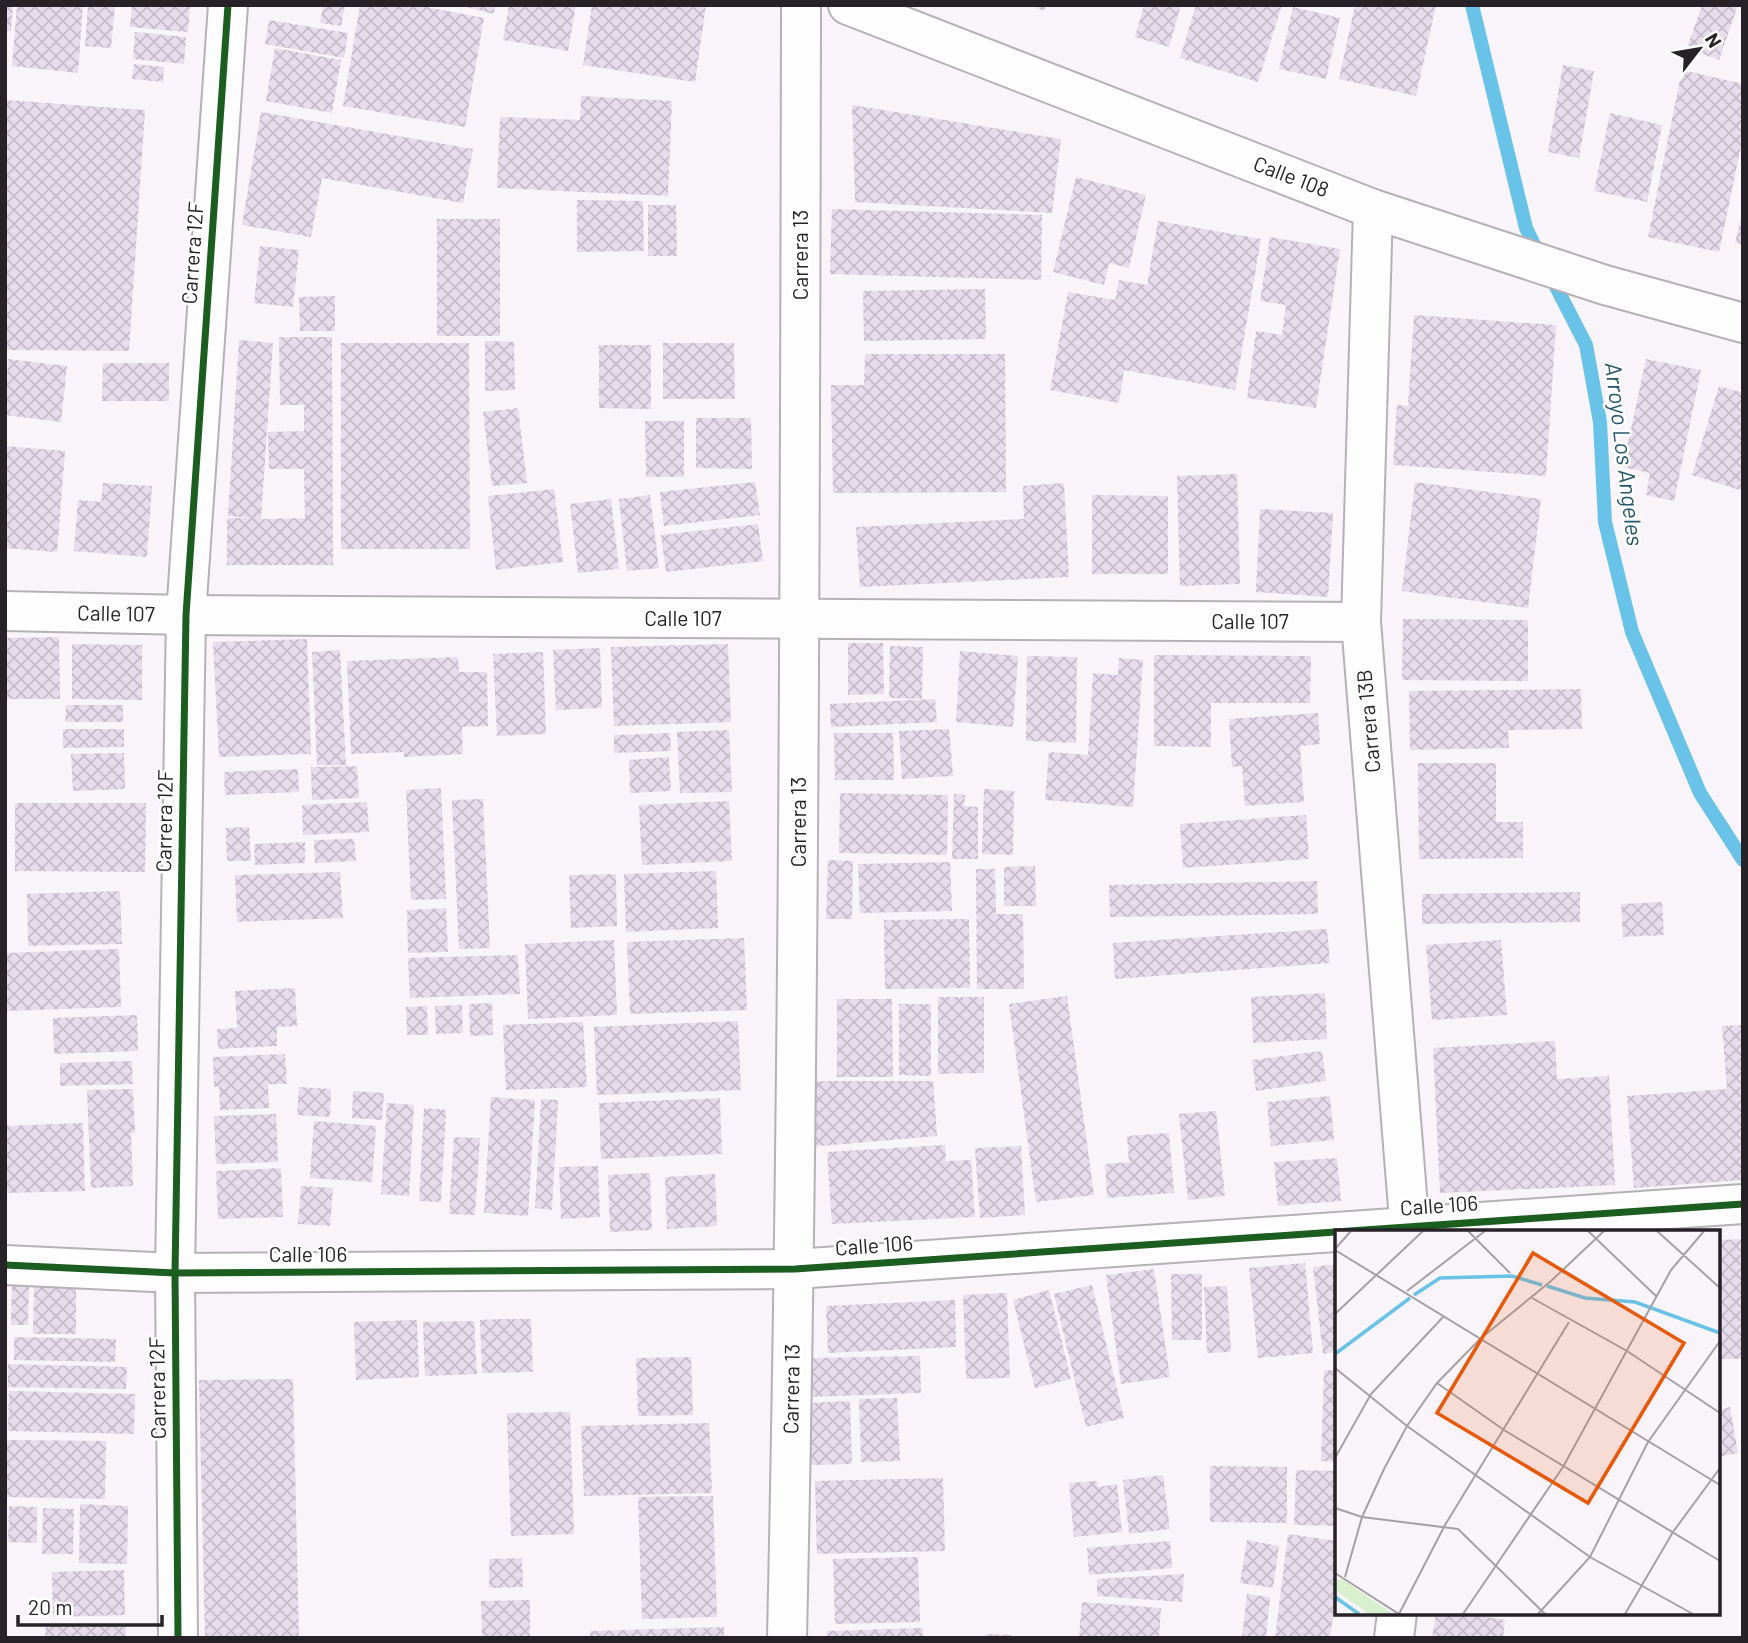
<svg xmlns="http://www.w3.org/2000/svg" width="1748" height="1643" font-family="Barlow,sans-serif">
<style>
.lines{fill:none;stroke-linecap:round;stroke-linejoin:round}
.stream{stroke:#69c3e8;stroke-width:14}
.building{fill:url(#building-cross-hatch)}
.minor-casing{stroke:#b5b1b6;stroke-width:42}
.minor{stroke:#fefdfe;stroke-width:38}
.cycleway-casing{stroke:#fff;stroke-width:11}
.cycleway{stroke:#1b5e20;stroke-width:7}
.labels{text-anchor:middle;stroke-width:5;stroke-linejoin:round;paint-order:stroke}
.street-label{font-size:21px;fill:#272228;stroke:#fff}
.water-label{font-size:23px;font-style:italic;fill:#25566c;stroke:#fff}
.inset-river{fill:none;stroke:#69c3e8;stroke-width:3.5}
.inset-road{fill:none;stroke:#a5a0a6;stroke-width:2}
.view{fill:#e8590c;fill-opacity:0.15;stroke:#e8590c;stroke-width:3.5}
.inset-edge{fill:none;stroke:#272228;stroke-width:3.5}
</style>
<defs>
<pattern id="building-cross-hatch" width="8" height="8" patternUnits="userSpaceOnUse" patternTransform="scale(1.75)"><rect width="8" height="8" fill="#e6dcec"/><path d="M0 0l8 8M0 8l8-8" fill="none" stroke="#c5bcca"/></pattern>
</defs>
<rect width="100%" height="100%" fill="#f9f4fa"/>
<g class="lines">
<g class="stream">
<polyline points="1472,5 1526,228 1540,257"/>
<polyline points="1550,275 1586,345 1600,422 1605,522 1632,632 1700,793 1743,860"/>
</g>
</g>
<g class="building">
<polygon points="5,5 13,5 11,31 5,31"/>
<polygon points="17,5 83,5 78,73 12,66"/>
<polygon points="88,5 115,5 111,48 85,46"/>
<polygon points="132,5 190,5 188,32 130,27"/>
<polygon points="323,5 345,5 341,26 320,23"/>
<polygon points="360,5 416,5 484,18 465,127 343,106"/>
<polygon points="458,5 495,5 494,14"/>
<polygon points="509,5 576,5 568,51 503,40"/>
<polygon points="592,5 706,5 695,82 583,65"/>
<polygon points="1029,5 1046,5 1044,11"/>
<polygon points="1144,5 1181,5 1169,47 1135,37"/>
<polygon points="1196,5 1282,5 1258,82 1180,58"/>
<polygon points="1355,5 1436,5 1416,96 1339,79"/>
<polygon points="1702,5 1738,5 1719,60 1687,48"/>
<polygon points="1293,7 1340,18 1326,79 1279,69"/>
<polygon points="269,20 348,33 344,58 265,44"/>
<polygon points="135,32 186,37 184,64 133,59"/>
<polygon points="275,48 341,60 332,113 266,101"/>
<polygon points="134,64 164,67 163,82 132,79"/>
<polygon points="1563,65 1594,71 1579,158 1548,152"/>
<polygon points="1682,70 1743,84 1743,137 1719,252 1648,237"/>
<polygon points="581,96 672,101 668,196 497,188 500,117 580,120"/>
<polygon points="5,100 145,110 129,351 5,350"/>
<polygon points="852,105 1061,139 1052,213 855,202"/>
<polygon points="261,112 473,149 463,203 322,178 311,237 242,225"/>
<polygon points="1610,113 1662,125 1647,202 1594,191"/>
<polygon points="1076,177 1146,195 1129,268 1109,263 1104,285 1053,272"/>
<polygon points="577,200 643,201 644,251 577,252"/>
<polygon points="648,205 676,205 677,256 648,256"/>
<polygon points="832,209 1042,215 1041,280 830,274"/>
<polygon points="1742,215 1743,215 1743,245 1735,243"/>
<rect x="437" y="219" width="63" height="117"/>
<polygon points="1158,221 1261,239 1235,390 1124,370 1119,403 1050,390 1068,292 1115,300 1119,280 1147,285"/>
<polygon points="1270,237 1340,249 1316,408 1247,398 1256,331 1282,335 1286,305 1260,301"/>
<polygon points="260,246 299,250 293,307 254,303"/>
<polygon points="985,289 986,339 864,341 863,291"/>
<polygon points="335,296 335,331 300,331 299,297"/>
<polygon points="1414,315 1556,325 1546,476 1393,465 1397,405 1408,406"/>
<polygon points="279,337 332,337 333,565 227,565 227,518 253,518 228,516 239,340 273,343 261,519 305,518 304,469 269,469 268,432 304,431 304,405 280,405"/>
<polygon points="485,341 514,342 515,390 485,391"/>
<polygon points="341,343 469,343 470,549 341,549"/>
<polygon points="663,343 734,343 735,399 663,399"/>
<polygon points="599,345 651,345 651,409 599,408"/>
<polygon points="865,354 1005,354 1006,492 833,493 831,385 864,385"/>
<polygon points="8,359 67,366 61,422 5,415"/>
<polygon points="1646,359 1701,370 1674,501 1646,495 1650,473 1623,467"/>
<polygon points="103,363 169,363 169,401 102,401"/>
<polygon points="1719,386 1743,393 1743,491 1692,475"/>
<polygon points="518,408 527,483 492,486 483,412"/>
<polygon points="696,418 751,418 752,469 696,468"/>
<polygon points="645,421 684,421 684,477 646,477"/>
<polygon points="5,446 65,451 57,552 5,548"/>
<polygon points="1237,474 1240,584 1180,586 1177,476"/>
<polygon points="755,482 760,515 664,526 660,492"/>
<polygon points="1415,482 1541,499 1528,608 1402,591"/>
<polygon points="103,483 152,486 147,557 74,551 78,500 101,502"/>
<polygon points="1064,483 1069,577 860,587 856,527 1024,519 1023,486"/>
<polygon points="554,489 563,562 496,570 488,496"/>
<polygon points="650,495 659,568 627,571 619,499"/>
<polygon points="1092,495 1168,496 1168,574 1092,574"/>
<polygon points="611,499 619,569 578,573 570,504"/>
<polygon points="1260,509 1333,513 1328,597 1256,592"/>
<polygon points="758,524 763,561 666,572 661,535"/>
<polygon points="1403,619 1528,620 1528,681 1402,680"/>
<polygon points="59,637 60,699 5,699 5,638"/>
<polygon points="307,639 311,754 219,757 213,642"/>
<polygon points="848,643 883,643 884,694 848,695"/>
<polygon points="72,644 142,645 142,700 72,699"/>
<polygon points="728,644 731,722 614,726 611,647"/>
<polygon points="890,646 923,647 922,699 889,698"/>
<polygon points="600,648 602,708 556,710 553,650"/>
<polygon points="340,650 346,765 317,765 312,652"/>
<polygon points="960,651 1018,656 1013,727 956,722"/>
<polygon points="543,652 546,734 497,736 493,654"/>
<polygon points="1154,655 1311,656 1310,703 1211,703 1211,747 1154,746"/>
<polygon points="1027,656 1077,657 1076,743 1026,741"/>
<polygon points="458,657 459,672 487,672 488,726 462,727 463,754 404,757 404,752 351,754 347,661"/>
<polygon points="1119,658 1143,660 1133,807 1045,800 1049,752 1088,755 1093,673 1118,675"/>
<polygon points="1581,689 1582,729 1508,730 1509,748 1410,750 1409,691"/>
<polygon points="935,699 937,722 831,727 830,704"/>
<polygon points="66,705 123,705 123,722 65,722"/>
<polygon points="1318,713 1320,744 1300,746 1304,802 1245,806 1242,766 1232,767 1229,719"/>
<polygon points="63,729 124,729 124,747 63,748"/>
<polygon points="949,729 953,776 902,779 899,731"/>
<polygon points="729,730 732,792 680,793 677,732"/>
<polygon points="670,733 671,751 614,753 614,735"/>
<polygon points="834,733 893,733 894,780 835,780"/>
<polygon points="124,753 125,789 73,791 71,754"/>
<polygon points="669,757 671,791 630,793 629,760"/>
<polygon points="1418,763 1496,763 1496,822 1523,822 1523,858 1419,859"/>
<polygon points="357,766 359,798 312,800 311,767"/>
<polygon points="298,769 299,792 225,795 224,772"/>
<polygon points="441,788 446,899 411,900 406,790"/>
<polygon points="984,789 1014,791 1013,855 982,854"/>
<polygon points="840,793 948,795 947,855 839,853"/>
<polygon points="954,794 965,795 964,806 978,807 978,859 952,859"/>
<polygon points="483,799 490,948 459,949 452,800"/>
<polygon points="729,801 732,861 642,865 639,805"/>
<polygon points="367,802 369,832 303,835 302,805"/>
<polygon points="15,803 146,803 145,872 15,871"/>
<polygon points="1306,815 1309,859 1183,868 1180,824"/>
<polygon points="249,827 251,861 227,861 226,828"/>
<polygon points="354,839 356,861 315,863 314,840"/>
<polygon points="305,842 305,863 255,865 254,844"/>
<polygon points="828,860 853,861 852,919 826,919"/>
<polygon points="950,862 952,911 860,913 858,864"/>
<polygon points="1035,866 1036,906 1004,906 1004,867"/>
<polygon points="976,869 995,869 996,914 1023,914 1024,989 977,989"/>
<polygon points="716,871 718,928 626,932 624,874"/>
<polygon points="340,872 343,918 237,922 235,875"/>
<polygon points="616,874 617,926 571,928 569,875"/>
<polygon points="1317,881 1318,914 1110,917 1109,885"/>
<polygon points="120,891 122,944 28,946 27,894"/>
<polygon points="1580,892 1580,922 1422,924 1422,894"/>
<polygon points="1662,902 1664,935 1623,937 1621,904"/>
<polygon points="446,908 448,952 408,953 407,910"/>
<polygon points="969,919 970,988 885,989 884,920"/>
<polygon points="1327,929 1330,963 1115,979 1113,943"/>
<polygon points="744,938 747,1010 630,1014 627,942"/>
<polygon points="614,940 617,1015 528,1019 525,944"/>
<polygon points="1501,940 1507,1015 1432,1020 1426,945"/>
<polygon points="119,949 121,1007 5,1011 5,953"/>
<polygon points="518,955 520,994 410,998 408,958"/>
<polygon points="295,988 297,1026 277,1027 277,1046 218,1049 217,1029 237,1028 235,991"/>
<polygon points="1325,993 1327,1039 1253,1043 1251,997"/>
<polygon points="1067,996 1094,1195 1036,1202 1009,1004"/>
<polygon points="938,997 984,997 984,1073 938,1074"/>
<polygon points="837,999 892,999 893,1077 837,1077"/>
<polygon points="492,1003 493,1035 470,1036 469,1004"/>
<polygon points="899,1004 931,1004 931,1076 899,1075"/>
<polygon points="462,1005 463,1033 436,1034 435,1006"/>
<polygon points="427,1006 428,1035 407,1035 406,1007"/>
<polygon points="137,1015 138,1051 54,1054 53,1018"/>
<polygon points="738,1021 741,1090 597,1095 594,1027"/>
<polygon points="583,1022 587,1087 506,1090 503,1025"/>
<polygon points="1743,1025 1743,1180 1634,1188 1627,1096 1727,1089 1722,1026"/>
<polygon points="1555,1041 1557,1079 1609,1076 1615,1185 1440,1193 1433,1048"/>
<polygon points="1322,1051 1326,1081 1256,1091 1252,1060"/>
<polygon points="285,1054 287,1084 268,1084 269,1108 220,1110 219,1086 214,1087 213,1057"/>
<polygon points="132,1061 133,1084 60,1086 60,1063"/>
<polygon points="810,1081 933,1081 937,1136 810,1147"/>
<polygon points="299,1087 331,1089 330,1117 297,1115"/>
<polygon points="133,1089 135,1133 131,1133 133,1186 91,1188 87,1090"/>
<polygon points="353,1091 384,1093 382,1120 352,1118"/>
<polygon points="1330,1096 1334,1140 1271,1146 1267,1102"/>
<polygon points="491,1097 535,1100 528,1216 484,1213"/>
<polygon points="720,1098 722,1154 601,1159 599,1103"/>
<polygon points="541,1099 558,1100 552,1210 535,1208"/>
<polygon points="387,1103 414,1105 409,1196 381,1194"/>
<polygon points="424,1108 446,1110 441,1202 419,1201"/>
<polygon points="1216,1111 1225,1196 1188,1200 1179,1114"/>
<polygon points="276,1114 278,1162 216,1164 214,1116"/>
<polygon points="314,1121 376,1126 372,1182 310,1178"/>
<polygon points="83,1123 85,1191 5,1193 5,1126"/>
<polygon points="1169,1133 1174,1193 1107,1198 1105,1164 1129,1162 1127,1136"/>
<polygon points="454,1137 480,1138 475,1215 449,1214"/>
<polygon points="945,1145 946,1161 971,1160 975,1217 832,1224 827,1152"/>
<polygon points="1021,1146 1025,1215 980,1218 975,1148"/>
<polygon points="1337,1158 1341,1201 1278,1206 1274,1162"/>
<polygon points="598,1166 600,1217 561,1219 559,1167"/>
<polygon points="281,1168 283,1217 218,1219 216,1171"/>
<polygon points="650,1173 652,1230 610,1232 608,1175"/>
<polygon points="715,1174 717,1226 667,1229 665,1177"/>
<polygon points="301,1186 333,1188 330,1226 298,1224"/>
<polygon points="1742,1239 1743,1359 1718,1359 1718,1240"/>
<polygon points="1305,1263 1313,1353 1258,1358 1249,1268"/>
<polygon points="1337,1264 1337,1352 1323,1354 1313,1267"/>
<polygon points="1154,1269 1170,1377 1121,1384 1106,1275"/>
<polygon points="1171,1274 1202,1274 1202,1340 1172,1340"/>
<polygon points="12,1285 29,1285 28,1325 11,1325"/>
<polygon points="34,1285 76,1286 76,1334 33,1334"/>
<polygon points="1092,1285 1124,1418 1086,1427 1054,1294"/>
<polygon points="1227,1286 1231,1352 1207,1353 1204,1287"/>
<polygon points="1049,1290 1071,1379 1035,1388 1013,1300"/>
<polygon points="1007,1293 1010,1378 966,1379 963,1295"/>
<polygon points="955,1300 956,1347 828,1353 826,1306"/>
<polygon points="501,1319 531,1319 533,1372 482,1373 480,1320"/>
<polygon points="417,1320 419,1377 356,1380 354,1322"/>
<polygon points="474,1321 477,1374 425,1376 423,1322"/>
<polygon points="14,1337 116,1339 115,1362 14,1360"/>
<polygon points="920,1356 921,1393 808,1397 807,1358"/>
<polygon points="691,1357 693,1415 638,1416 636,1358"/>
<polygon points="8,1364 127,1367 126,1389 8,1387"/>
<polygon points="1324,1370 1337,1371 1337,1462 1321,1461"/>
<polygon points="293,1379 299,1638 205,1638 199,1380"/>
<polygon points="9,1391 135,1394 134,1434 8,1431"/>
<polygon points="897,1398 900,1461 861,1462 859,1399"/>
<polygon points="850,1401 852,1464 809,1465 807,1403"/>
<polygon points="1730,1407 1738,1453 1718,1457 1718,1410"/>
<polygon points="570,1412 574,1534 511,1536 507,1413"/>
<polygon points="709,1423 712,1493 584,1496 581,1426"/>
<polygon points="5,1440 106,1441 105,1499 5,1497"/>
<polygon points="1210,1466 1287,1467 1287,1523 1210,1522"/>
<polygon points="1296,1470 1337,1471 1337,1526 1294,1525"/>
<polygon points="1163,1475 1170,1529 1129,1534 1123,1480"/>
<polygon points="943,1478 945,1551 817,1554 815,1481"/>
<polygon points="1097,1481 1098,1487 1117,1484 1122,1532 1074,1537 1069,1483"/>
<polygon points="713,1496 717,1617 642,1619 638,1497"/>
<polygon points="80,1504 128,1506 127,1564 79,1563"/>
<polygon points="9,1506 37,1507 37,1543 8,1542"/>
<polygon points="43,1508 74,1509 73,1554 42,1554"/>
<polygon points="1288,1534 1337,1541 1337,1587 1330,1638 1275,1638"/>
<polygon points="1247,1540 1279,1546 1273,1588 1240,1583"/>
<polygon points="1170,1541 1172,1568 1089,1575 1087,1548"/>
<polygon points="918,1557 920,1622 835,1624 833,1559"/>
<polygon points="522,1558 523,1587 489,1588 489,1559"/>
<polygon points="124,1570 125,1615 53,1617 52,1572"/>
<polygon points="1184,1574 1182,1602 1097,1596 1097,1579"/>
<polygon points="1247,1594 1270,1597 1266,1638 1242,1638"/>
<polygon points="530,1600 530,1638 482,1638 481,1601"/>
<polygon points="1082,1602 1161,1608 1159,1638 1079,1636"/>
<polygon points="1436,1613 1463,1613 1505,1620 1503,1638 1432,1638"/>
<polygon points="46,1624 126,1625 126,1638 45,1638"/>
<polygon points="724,1627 724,1638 590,1638 590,1631"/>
<polygon points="923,1628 923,1638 827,1638 827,1631"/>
<polygon points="985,1634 1011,1635 1011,1638 985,1638"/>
</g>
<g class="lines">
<defs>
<g id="minor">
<polyline points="848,5 1373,209 1605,285 1743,323"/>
<polyline points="1373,209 1361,622 1410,1232"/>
<polyline points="5,611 186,615 1361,622"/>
<polyline points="5,1265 175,1273 795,1269 1743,1204"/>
<polyline points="178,1638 175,1273 186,615 228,5"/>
<path d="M787,1638C799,1094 800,550 801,5"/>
<polyline points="1394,1638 1397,1613"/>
</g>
</defs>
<use href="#minor" class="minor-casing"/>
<use href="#minor" class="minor"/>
<defs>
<g id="cycleway">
<polyline points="5,1265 175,1273 795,1269 1743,1204"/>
<polyline points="178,1638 175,1273 186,615 228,5"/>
</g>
</defs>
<use href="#cycleway" class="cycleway-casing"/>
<use href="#cycleway" class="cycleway"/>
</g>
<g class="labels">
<g class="street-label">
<text transform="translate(1291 177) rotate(21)" y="7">Calle 108</text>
<text transform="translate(193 253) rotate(-86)" y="7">Carrera 12F</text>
<text transform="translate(801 255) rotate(-90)" y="7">Carrera 13</text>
<text transform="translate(116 614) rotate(1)" y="7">Calle 107</text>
<text x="683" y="626">Calle 107</text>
<text x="1250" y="629">Calle 107</text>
<text transform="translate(1369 721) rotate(-95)" y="7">Carrera 13B</text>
<text transform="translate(165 821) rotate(-89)" y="7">Carrera 12F</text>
<text transform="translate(799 822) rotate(-90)" y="7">Carrera 13</text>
<text transform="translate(1439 1206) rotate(-4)" y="7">Calle 106</text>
<text transform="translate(874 1246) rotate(-4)" y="7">Calle 106</text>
<text x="308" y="1262">Calle 106</text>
<text transform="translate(158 1388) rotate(-91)" y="7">Carrera 12F</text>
<text transform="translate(792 1389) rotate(-89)" y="7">Carrera 13</text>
</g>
<g class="water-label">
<text transform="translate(1624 454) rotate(83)" y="8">Arroyo Los Angeles</text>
</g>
</g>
<g transform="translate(1335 1230)">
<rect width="385" height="385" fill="#f9f4fa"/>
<path d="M7,349L58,384H34L0,360V351Z" fill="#d8f0cd"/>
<path class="inset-river" d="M212,56L250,68L300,72L385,103M79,65L105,48L177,46L207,55M0,124L75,68M0,367L24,384"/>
<path class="inset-road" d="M133,1L175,43M253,1L321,66M322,1L385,58M0,19L16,1M0,20L385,255M72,61L150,1M197,68L292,121L385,183M0,84L88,1M0,138L72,196L255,327L358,384M102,153L169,200L385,331M0,228L36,164L109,86M0,278L27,287L123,299L210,384M0,343L64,384L110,295L234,92M10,347L27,287L49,239L72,196L102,153L145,109L216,51L269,1M128,384L228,237L336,40L369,1M203,384L255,327L313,212L385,111M290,384L338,302L385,238"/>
<path class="view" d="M198,23L349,113L253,273L102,183Z"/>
<rect width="385" height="385" class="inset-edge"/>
</g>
<rect width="1748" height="1643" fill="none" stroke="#272228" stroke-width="14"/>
<g transform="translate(1699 49) rotate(59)" stroke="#ffffff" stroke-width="5" paint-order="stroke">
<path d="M0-5L12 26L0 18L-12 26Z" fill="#272228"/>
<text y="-10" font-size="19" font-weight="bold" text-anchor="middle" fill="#272228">N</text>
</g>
<path d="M18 1615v10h144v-10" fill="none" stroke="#272228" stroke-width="3.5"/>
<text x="28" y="1615" font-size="21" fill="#272228" stroke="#ffffff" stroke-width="5" paint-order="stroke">20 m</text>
</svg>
